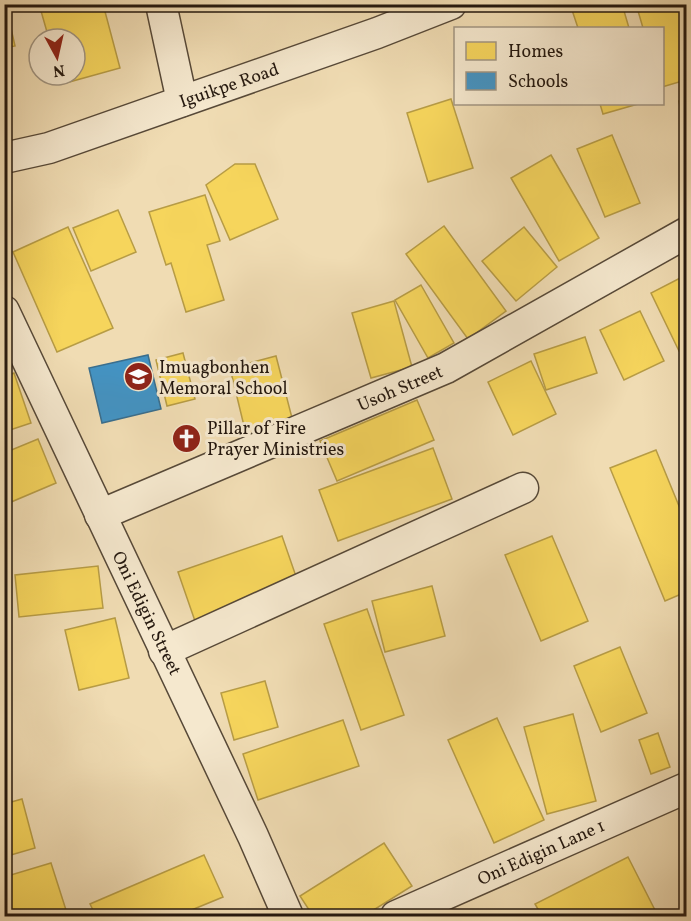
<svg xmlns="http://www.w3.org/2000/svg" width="691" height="921" font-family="Vollkorn,serif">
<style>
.homes{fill:#f6d55c;stroke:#b79c45;stroke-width:1.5}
.schools{fill:#4393c3;stroke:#3a6e8d;stroke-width:1.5}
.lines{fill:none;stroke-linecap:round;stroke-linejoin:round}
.minor-casing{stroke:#574938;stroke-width:33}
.minor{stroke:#f5e8ce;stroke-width:30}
.labels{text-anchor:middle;stroke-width:6;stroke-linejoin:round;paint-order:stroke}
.street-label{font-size:18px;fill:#24180f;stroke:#f5e8ce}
.poi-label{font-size:18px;fill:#24180f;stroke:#f5e8ce;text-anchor:start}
</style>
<rect width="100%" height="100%" fill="#f0dcb3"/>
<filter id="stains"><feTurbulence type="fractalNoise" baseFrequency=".00333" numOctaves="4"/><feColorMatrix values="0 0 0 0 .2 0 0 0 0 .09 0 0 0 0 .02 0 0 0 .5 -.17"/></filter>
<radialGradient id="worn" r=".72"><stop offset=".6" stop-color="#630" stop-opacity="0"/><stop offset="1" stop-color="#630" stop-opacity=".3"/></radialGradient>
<g class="homes">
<polygon points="39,4 103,4 120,68 62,84 59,75 75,75 75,39 49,39"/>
<polygon points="590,4 622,4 629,28 578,28 572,10"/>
<polygon points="636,4 686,4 686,80 662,87 662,28 643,28"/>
<polygon points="7,11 15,46 4,48 4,12"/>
<polygon points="451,99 473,168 428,182 407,113"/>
<polygon points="686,99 686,146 679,101"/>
<polygon points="600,104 638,104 603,114"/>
<polygon points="612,135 640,203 605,217 577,149"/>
<polygon points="551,155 599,238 559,261 511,178"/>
<polygon points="235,164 255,164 278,219 230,240 206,185"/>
<polygon points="205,195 220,241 207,245 224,300 186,312 171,263 166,265 149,212"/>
<polygon points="118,210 136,252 91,271 73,228"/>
<polygon points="444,226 506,311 468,339 406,254"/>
<polygon points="68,227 113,328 57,352 13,252"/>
<polygon points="524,227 557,267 516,301 482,261"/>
<polygon points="686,275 686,347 679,351 651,293"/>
<polygon points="421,285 454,343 428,358 395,300"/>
<polygon points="394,301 412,367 371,378 352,313"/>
<polygon points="640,311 664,361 624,380 600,330"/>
<polygon points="585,337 597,373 546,390 534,354"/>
<polygon points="183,353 195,399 167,406 156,360"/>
<polygon points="276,356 292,418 245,430 230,368"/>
<polygon points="531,361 556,414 513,435 488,382"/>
<polygon points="14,373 31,423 4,432 4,377"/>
<polygon points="417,400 434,440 337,481 320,441"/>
<polygon points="38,439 56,483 4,505 4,453"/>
<polygon points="433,448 452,499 338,541 319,490"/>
<polygon points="656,450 686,523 686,592 665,601 610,468"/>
<polygon points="282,536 299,585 195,621 178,572"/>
<polygon points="552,536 588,621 541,641 505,555"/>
<polygon points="98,566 103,608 19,617 15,575"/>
<polygon points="432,586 445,636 385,652 372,601"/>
<polygon points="367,609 404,715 361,730 324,624"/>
<polygon points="115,618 129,678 79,690 65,630"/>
<polygon points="620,647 647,713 601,732 574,666"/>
<polygon points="265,681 278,727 234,740 221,693"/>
<polygon points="573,714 596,801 547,814 524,727"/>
<polygon points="497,718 544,820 494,843 448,740"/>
<polygon points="343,720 359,766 258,800 243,754"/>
<polygon points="658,733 670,767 651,774 639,740"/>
<polygon points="22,799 35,848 4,857 4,804"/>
<polygon points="384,843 412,886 364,916 313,916 300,896"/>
<polygon points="204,855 223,897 177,916 96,916 90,904"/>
<polygon points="628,857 658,916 615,916 612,910 599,916 542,916 535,904"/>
<polygon points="51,863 66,910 45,916 4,916 4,877"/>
</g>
<polygon class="schools" points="148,355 161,409 102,423 89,368"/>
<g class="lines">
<defs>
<g id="minor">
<polyline points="161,4 182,101"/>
<polyline points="4,158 49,148 377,33 451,4"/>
<polyline points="4,311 253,836 288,916"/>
<polyline points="100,515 446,368 686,233"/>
<polyline points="164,651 523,488"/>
<polyline points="396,916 686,788"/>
</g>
</defs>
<use href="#minor" class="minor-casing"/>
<use href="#minor" class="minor"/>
</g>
<defs>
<symbol id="school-disc" viewBox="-11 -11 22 22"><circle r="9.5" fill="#8f2418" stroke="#f5e8ce"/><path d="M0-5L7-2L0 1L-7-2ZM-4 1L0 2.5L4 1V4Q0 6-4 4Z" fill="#fff"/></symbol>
<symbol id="church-disc" viewBox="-11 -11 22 22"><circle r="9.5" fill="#8f2418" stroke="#f5e8ce"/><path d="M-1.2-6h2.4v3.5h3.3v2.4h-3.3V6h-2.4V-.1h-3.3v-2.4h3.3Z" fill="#fff"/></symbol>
</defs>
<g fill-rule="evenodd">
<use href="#school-disc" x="122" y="360" width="33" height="33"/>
<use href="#church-disc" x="170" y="422" width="33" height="33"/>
</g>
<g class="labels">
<g class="street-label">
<text transform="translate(229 85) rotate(-19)" y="6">Iguikpe Road</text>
<text transform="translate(400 388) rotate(-23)" y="6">Usoh Street</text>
<text transform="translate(147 613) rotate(64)" y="6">Oni Edigin Street</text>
<text transform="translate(541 852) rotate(-24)" y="6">Oni Edigin Lane 1</text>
</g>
<g class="poi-label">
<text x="159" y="373">Imuagbonhen<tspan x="159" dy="21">Memoral School</tspan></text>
<text x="207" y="434">Pillar of Fire<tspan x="207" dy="21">Prayer Ministries</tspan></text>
</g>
</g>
<rect width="691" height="921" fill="none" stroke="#f0dcb3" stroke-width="24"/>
<rect x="6" y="6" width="679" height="909" fill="none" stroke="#24180f" stroke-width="3"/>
<rect x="12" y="12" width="667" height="897" fill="none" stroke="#24180f" stroke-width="1.5"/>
<rect x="454" y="27" width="210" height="78" fill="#f5e8ce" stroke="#a19582" stroke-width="1.5"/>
<rect x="466" y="42" width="30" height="18" fill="#f6d55c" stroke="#a19582" stroke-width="1.5"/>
<text x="508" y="57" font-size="18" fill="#24180f">Homes</text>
<rect x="466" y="72" width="30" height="18" fill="#4393c3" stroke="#a19582" stroke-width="1.5"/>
<text x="508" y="87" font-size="18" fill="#24180f">Schools</text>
<g transform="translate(57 57) rotate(172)"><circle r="28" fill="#f5e8ce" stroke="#a19582" stroke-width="1.5"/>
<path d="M0-4.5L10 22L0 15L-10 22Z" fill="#8f2418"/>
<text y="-9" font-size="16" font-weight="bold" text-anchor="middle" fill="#24180f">N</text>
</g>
<rect width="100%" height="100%" filter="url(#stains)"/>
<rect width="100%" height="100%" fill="url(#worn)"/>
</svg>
